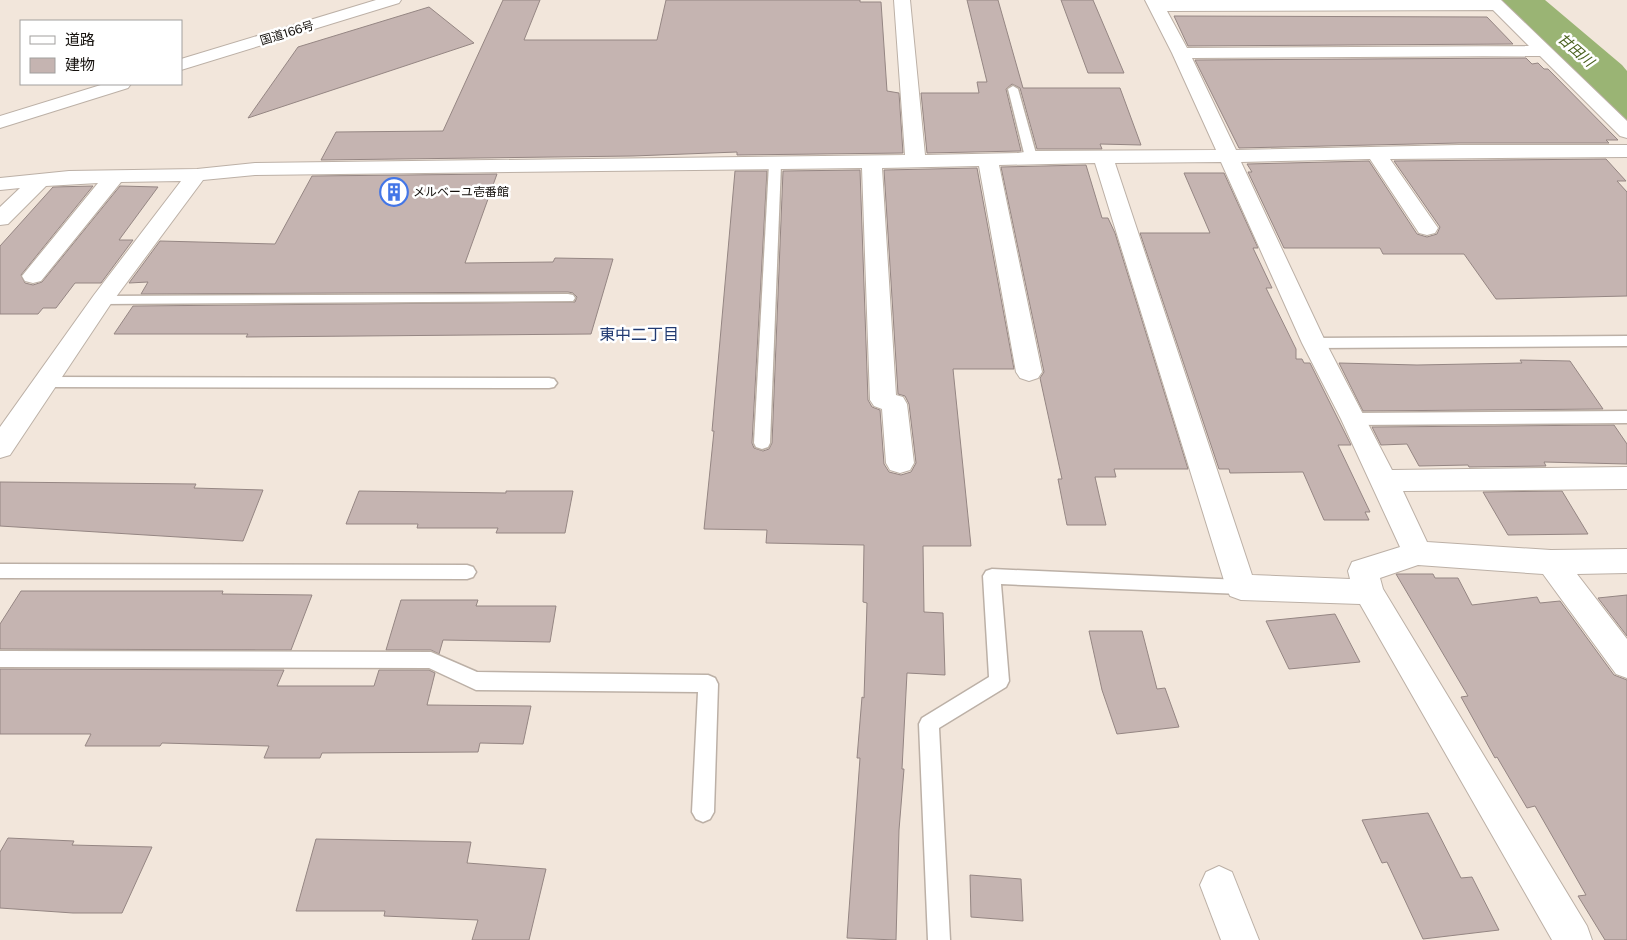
<svg xmlns="http://www.w3.org/2000/svg" width="1627" height="940" font-family="'Public Sans','Noto Sans JP',sans-serif">
<style>
.lines{fill:none;stroke-linecap:round;stroke-linejoin:round}
.river{fill:#9ab474;fill-rule:evenodd}
.building{fill:#c5b4b1;stroke:#958683}
.lane-casing{stroke:#bcb0a6;stroke-width:3}
.street-casing{stroke:#bcb0a6;stroke-width:2}
.highway-casing{stroke:#bcb0a6;stroke-width:2}
.lane{fill:#fff;fill-rule:evenodd}
.street{fill:#fff;fill-rule:evenodd}
.highway{fill:#fff;fill-rule:evenodd}
.labels{text-anchor:middle;stroke-width:5;stroke-linejoin:round;paint-order:stroke}
.far-street-label{font-size:12px;fill:#14100c;stroke:#fff}
.far-poi-label{font-size:12px;fill:#14100c;stroke:#fff;text-anchor:start}
.far-water-label{font-size:14px;font-style:italic;fill:#48601c;stroke:#fff}
.neighbourhood-label{font-size:16px;fill:#213a71;stroke:#fff}
</style>
<rect width="100%" height="100%" fill="#f2e6db"/>
<g class="lines">
<polygon class="river" points="1496,0 1545,0 1622,65 1627,71 1627,121 1609,117 1587,85 1502,9"/>
</g>
<g class="building">
<polygon points="503,0 540,0 524,40 657,40 666,0 860,0 860,2 881,2 887,91 899,93 903,153 737,155 737,152 633,156 321,160 336,132 443,131"/>
<polygon points="967,0 998,0 1023,88 1120,88 1141,145 1100,144 1102,149 1037,149 1020,88 1012,84 1006,89 1021,151 927,153 921,93 979,93 977,82 987,82"/>
<polygon points="1061,0 1093,0 1124,73 1088,73"/>
<polygon points="429,7 474,43 248,118 298,47"/>
<polygon points="1174,16 1487,17 1513,44 1188,46"/>
<polygon points="1526,58 1532,64 1538,63 1544,69 1548,69 1618,140 1606,140 1609,143 1459,143 1239,148 1195,60"/>
<polygon points="1606,159 1626,181 1617,181 1627,192 1627,296 1496,299 1464,254 1383,254 1380,248 1284,248 1248,172 1252,172 1247,164 1369,161 1417,234 1427,237 1437,234 1440,227 1394,161"/>
<polygon points="1086,165 1102,218 1108,218 1115,233 1188,469 1114,469 1116,477 1095,477 1106,525 1067,525 1058,479 1062,479 1040,378 1044,372 1001,167"/>
<polygon points="977,168 1014,369 953,369 971,546 923,546 924,612 943,613 945,675 907,673 902,769 904,769 899,830 896,940 847,938 860,758 857,758 862,697 864,698 867,603 863,602 864,545 766,543 767,530 704,529 714,431 712,431 735,171 767,171 752,443 754,448 763,451 769,449 772,443 783,171 860,170 868,400 872,407 880,410 884,464 889,472 901,475 911,472 916,463 909,404 905,396 898,394 884,170"/>
<polygon points="1184,173 1224,173 1258,248 1253,248 1272,288 1266,288 1296,349 1296,359 1302,359 1304,363 1310,363 1351,445 1338,445 1370,512 1365,512 1369,520 1324,520 1303,472 1230,473 1229,469 1219,469 1140,233 1210,233"/>
<polygon points="497,174 465,263 553,262 555,258 613,259 591,334 246,337 248,334 114,334 133,306 575,302 577,297 573,293 568,292 141,294 148,282 129,283 160,241 275,244 312,176"/>
<polygon points="93,186 21,275 25,283 33,285 42,282 120,186 158,187 119,240 133,240 101,283 75,283 56,308 43,308 38,314 0,314 0,246 53,187"/>
<polygon points="1520,360 1570,361 1603,409 1363,411 1339,363 1417,365 1522,363"/>
<polygon points="1614,425 1627,444 1627,464 1544,462 1546,466 1469,467 1468,465 1419,466 1407,444 1381,445 1372,427"/>
<polygon points="0,482 196,484 194,488 263,490 243,541 0,526"/>
<polygon points="359,491 506,493 506,491 573,491 565,533 496,533 498,528 417,528 418,524 346,524"/>
<polygon points="1562,491 1588,534 1508,535 1483,492"/>
<polygon points="1396,574 1433,574 1435,578 1458,578 1472,605 1537,597 1540,603 1560,601 1614,675 1627,680 1627,940 1605,940 1578,896 1586,895 1535,806 1527,808 1497,757 1495,758 1461,697 1468,696"/>
<polygon points="21,591 223,591 222,594 312,595 291,650 0,649 0,624"/>
<polygon points="1627,595 1627,636 1598,598"/>
<polygon points="401,600 478,600 476,606 556,606 550,642 443,640 439,654 431,650 386,650"/>
<polygon points="1335,614 1360,662 1289,669 1266,621"/>
<polygon points="1089,631 1142,631 1157,689 1165,688 1179,727 1117,734 1102,690"/>
<polygon points="0,669 284,670 277,686 374,686 379,670 429,670 435,673 427,705 531,706 523,744 480,743 478,752 322,753 320,758 264,758 269,746 162,743 160,746 85,746 91,734 0,734"/>
<polygon points="1428,813 1461,878 1472,877 1499,930 1423,939 1387,862 1382,863 1362,820"/>
<polygon points="8,838 74,841 72,845 152,847 122,913 73,913 0,908 0,852"/>
<polygon points="316,839 471,842 467,863 546,869 529,940 472,940 478,920 384,916 385,911 296,911"/>
<polygon points="970,875 1021,879 1023,921 971,917"/>
</g>
<g class="lines">
<defs>
<g id="lane">
<polygon points="1013,86 1018,89 1037,157 1035,160 1027,160 1025,157 1008,89"/>
<polygon points="775,160 781,164 770,443 768,447 762,449 756,447 754,443 769,164"/>
<polygon points="568,294 573,295 575,298 573,301 102,304 97,303 95,300 97,297 102,296"/>
<polygon points="1627,336 1627,346 1314,348 1309,346 1307,343 1309,340 1314,338"/>
<polygon points="46,377 549,378 554,379 557,383 554,387 549,388 46,387 41,386 38,382 41,378"/>
<polygon points="1627,411 1627,423 1354,425 1349,423 1346,419 1349,415 1354,413"/>
<polygon points="0,564 467,565 473,567 476,572 473,577 467,579 0,578"/>
<polygon points="992,569 1241,580 1247,582 1250,587 1247,592 1241,594 1001,584 1009,681 1006,687 939,728 950,940 928,940 919,724 922,718 989,677 983,576 986,571"/>
<polygon points="0,651 431,652 477,672 708,675 715,678 718,684 714,812 710,819 703,822 696,819 692,812 698,692 476,690 429,668 0,667"/>
</g>
<g id="street">
<path d="M894,0H910L925,155L1018,153L1031,151L1216,150L1172,53L1145,0H1501L1627,121V138L1620,136L1540,56L1192,58L1236,150L1459,145H1627V157L1390,159L1438,228L1435,233L1427,235L1419,233L1370,159L1241,162L1326,343L1392,470L1627,467V489L1403,491L1427,542L1551,550L1627,549V573L1577,574L1627,639V678L1616,674L1543,574L1418,565L1380,578L1383,589L1587,926L1592,940H1552L1360,604L1241,600L1230,596L1226,587L1095,163L999,165L1042,372L1038,378L1029,381L1020,378L1016,372L979,166L882,168L896,395L903,397L907,404L914,463L910,470L900,473L890,470L886,463L882,409L874,406L870,400L862,168L255,175L203,180L110,305L10,455L0,458V427L94,295L181,181L121,182L41,281L33,283L25,281L22,276L98,183L46,186L8,224L0,225V207L20,188L0,190V178L69,171L197,169L255,163L905,155ZM1493,10L1529,46L1187,48L1167,11ZM1221,162L1302,343L1341,419L1400,547L1352,562L1348,571L1350,579L1252,575L1115,163Z"/>
<polygon points="1219,866 1232,872 1259,940 1221,940 1200,885 1206,872"/>
</g>
<g id="highway">
<polygon points="376,0 401,0 399,3 181,70 181,59"/>
<polygon points="104,84 131,84 128,88 0,128 0,116"/>
</g>
</defs>
<use href="#lane" class="lane-casing"/>
<use href="#street" class="street-casing"/>
<use href="#highway" class="highway-casing"/>
<use href="#lane" class="lane"/>
<use href="#street" class="street"/>
<use href="#highway" class="highway"/>
</g>
<defs>
<symbol id="building-ring" viewBox="-11 -11 22 22"><circle r="9.5" fill="#fff" stroke="#4376e7" stroke-width="1.5"/><path d="M-4-6H4V6H1V3H-1V6H-4ZM-2.5-4.3h1.7v1.8h-1.7ZM.8-4.3h1.7v1.8H.8ZM-2.5-1h1.7V.8h-1.7ZM.8-1h1.7V.8H.8Z" fill="#4376e7"/></symbol>
</defs>
<g fill-rule="evenodd">
<use href="#building-ring" x="378" y="176" width="32" height="32"/>
</g>
<g class="labels">
<g class="far-street-label">
<text transform="translate(287 33) rotate(-17)" y="4">国道166号</text>
</g>
<g class="far-poi-label">
<text x="413" y="196">メルベーユ壱番館</text>
</g>
<g class="far-water-label">
<text transform="translate(1576 50) rotate(41)" y="5">甘田川</text>
</g>
<g class="neighbourhood-label">
<text x="639" y="340">東中二丁目</text>
</g>
</g>
<rect x="20" y="20" width="162" height="65" fill="#ffffff" stroke="#a19f9e"/>
<rect x="30" y="36" width="25" height="8" fill="#ffffff" stroke="#a19f9e"/>
<text x="65" y="45" font-size="15" fill="#14100c">道路</text>
<rect x="30" y="58" width="25" height="15" fill="#c5b4b1" stroke="#a19f9e"/>
<text x="65" y="70" font-size="15" fill="#14100c">建物</text>
</svg>
